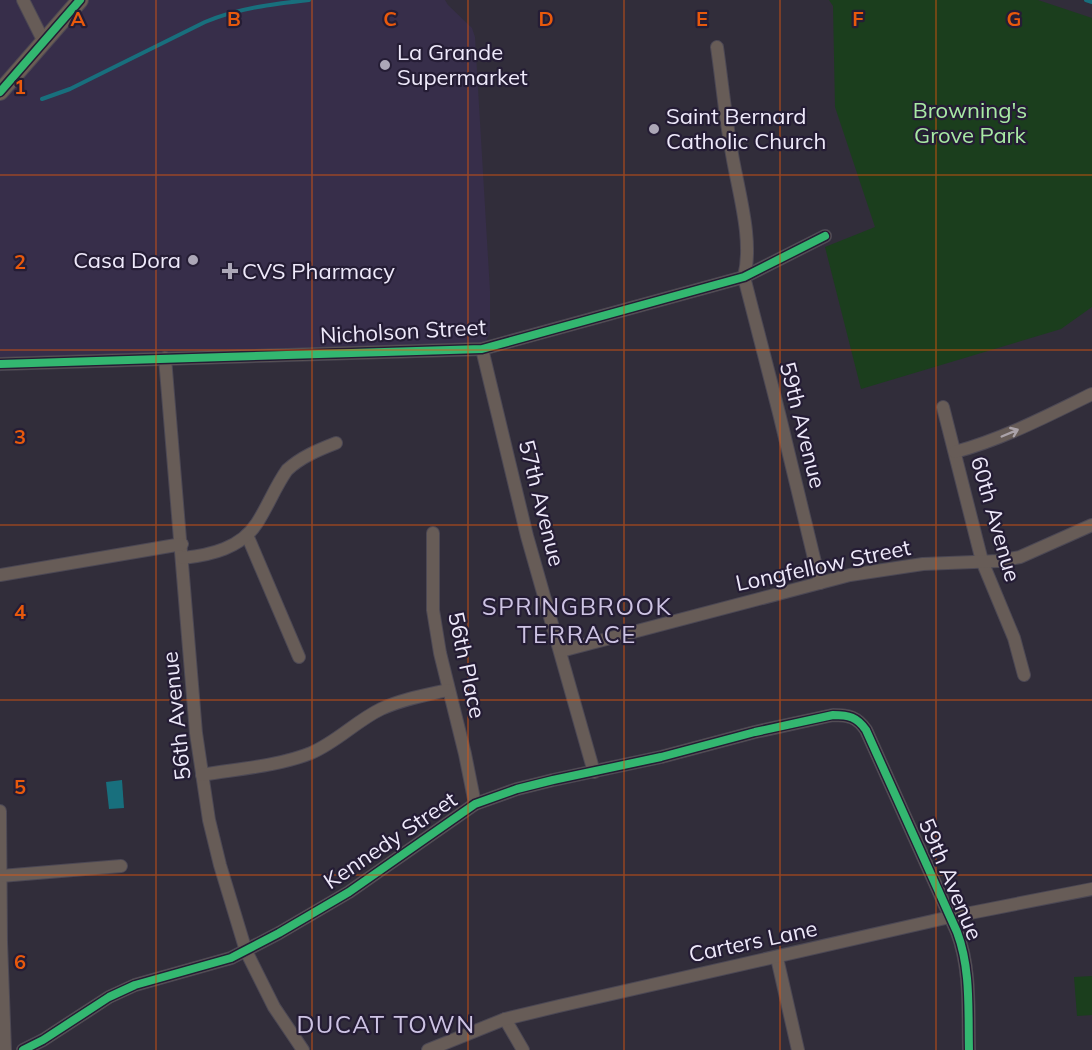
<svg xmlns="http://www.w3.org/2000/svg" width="1092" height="1050" font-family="Mulish,sans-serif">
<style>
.built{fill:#372e4a}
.green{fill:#1b3e1d}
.water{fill:#186f7d}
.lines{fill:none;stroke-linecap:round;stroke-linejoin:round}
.stream{stroke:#186f7d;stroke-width:4}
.street-casing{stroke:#4c4854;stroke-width:14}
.secondary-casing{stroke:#4c4854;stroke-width:18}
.street{stroke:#675c57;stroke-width:12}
.secondary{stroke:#6b5d54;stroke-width:16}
.cycleway-casing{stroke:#251d35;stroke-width:11}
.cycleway{stroke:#33b770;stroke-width:8}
.oneway{stroke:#aaa2a8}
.grid{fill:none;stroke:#e8590c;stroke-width:1.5;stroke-opacity:0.55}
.poi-dot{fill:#aca7b7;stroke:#251d35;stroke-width:2}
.labels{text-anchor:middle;stroke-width:4.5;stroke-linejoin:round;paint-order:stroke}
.poi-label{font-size:22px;fill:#eee9fa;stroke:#251d35;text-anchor:start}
.park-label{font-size:22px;fill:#a8e9a4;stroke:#251d35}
.street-label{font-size:22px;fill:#eee9fa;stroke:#251d35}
.neighbourhood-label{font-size:24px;letter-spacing:1.5px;fill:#cdc3e3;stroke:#251d35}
.grid-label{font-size:20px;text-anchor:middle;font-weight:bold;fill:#e8590c;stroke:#251d35;stroke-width:4.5;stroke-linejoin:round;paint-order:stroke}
</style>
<rect width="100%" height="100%" fill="#312d3a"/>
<polygon class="built" points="0,0 445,0 448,5 472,28 475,37 490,291 490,333 482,349 2,364 0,373"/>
<g class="green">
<polygon points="829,0 1038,0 1092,18 1092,307 1061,329 861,389 825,247 875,227 835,107 833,6"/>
<polygon points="1092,976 1092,1015 1077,1016 1074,977"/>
</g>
<polygon class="water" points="122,780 124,808 109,809 106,782"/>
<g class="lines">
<g class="stream">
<polyline points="1086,0 1092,2"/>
<path d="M42,99L70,89L205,22C239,8 273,4 309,0"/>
</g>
<defs>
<g id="street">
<polyline points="23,0 44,42"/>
<path d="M717,47C722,81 725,115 731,148C737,188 754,239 744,277L779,413L820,583"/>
<polyline points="482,349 527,536 594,772"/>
<polyline points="165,358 196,733 209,820 220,865 246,951 274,1007 303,1050"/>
<polyline points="0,364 482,349 744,277 825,236"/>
<polyline points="943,407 982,561 1014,638 1024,675"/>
<path d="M955,452C1003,439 1047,416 1092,394"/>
<polyline points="433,533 433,610 440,653 465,754 475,804"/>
<polyline points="247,535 299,657"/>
<path d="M183,558C211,555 241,548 257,523C268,506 275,487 287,470C301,457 318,450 336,443"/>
<polyline points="0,575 182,544"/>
<polyline points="561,651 850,575 923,564 999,561 1020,557 1092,525"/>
<path d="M202,775C236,769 279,766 311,753C337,742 356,721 381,709C402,699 426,695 448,690"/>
<polyline points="0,811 1,942 5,1050"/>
<polyline points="1,876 121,866"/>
<polyline points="777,958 798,1050"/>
<polyline points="505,1019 523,1050"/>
<path d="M23,1050L43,1040L109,997L135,985L231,958L279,933L349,892L475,804L517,789L553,780L661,757L755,732L833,715C849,715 857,717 866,730L957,932C971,969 968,1010 969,1050"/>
<polyline points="428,1050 505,1019 559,1006 950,917 1092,889"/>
</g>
<polyline id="secondary" points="0,92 80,0"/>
</defs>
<use href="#street" class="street-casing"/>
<use href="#secondary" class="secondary-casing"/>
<use href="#street" class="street"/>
<use href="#secondary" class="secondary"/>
<defs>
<g id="cycleway">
<polyline points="0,92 80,0"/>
<polyline points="0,364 482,349 744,277 825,236"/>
<path d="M23,1050L43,1040L109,997L135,985L231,958L279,933L349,892L475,804L517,789L553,780L661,757L755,732L833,715C849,715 857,717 866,730L957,932C971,969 968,1010 969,1050"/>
</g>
</defs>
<use href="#cycleway" class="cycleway-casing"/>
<use href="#cycleway" class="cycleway"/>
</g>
<defs><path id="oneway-shaft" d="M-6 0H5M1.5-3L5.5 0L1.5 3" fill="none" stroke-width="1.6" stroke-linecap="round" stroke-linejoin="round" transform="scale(1.5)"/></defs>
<use class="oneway" href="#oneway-shaft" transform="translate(1010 433) rotate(-23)"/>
<path class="grid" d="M156,0V1050M312,0V1050M468,0V1050M624,0V1050M780,0V1050M936,0V1050M0,175H1092M0,350H1092M0,525H1092M0,700H1092M0,875H1092"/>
<g class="poi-dot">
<circle cx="385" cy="65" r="6"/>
<circle cx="654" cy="129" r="6"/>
<circle cx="193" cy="260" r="6"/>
<path d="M227 262h6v6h6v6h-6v6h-6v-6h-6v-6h6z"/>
</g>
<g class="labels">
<g class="poi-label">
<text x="397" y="60">La Grande<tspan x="397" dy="25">Supermarket</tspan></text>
<text x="666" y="124">Saint Bernard<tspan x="666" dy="25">Catholic Church</tspan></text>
<text x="181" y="268" text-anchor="end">Casa Dora</text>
<text x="242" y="279">CVS Pharmacy</text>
</g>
<g class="park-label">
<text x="970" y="118">Browning's<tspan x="970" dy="25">Grove Park</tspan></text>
</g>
<g class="street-label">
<text transform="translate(403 331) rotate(-3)" y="8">Nicholson Street</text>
<text transform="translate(803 425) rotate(76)" y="8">59th Avenue</text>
<text transform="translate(542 503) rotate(76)" y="8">57th Avenue</text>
<text transform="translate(996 519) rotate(74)" y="8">60th Avenue</text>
<text transform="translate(823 565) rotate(-12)" y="8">Longfellow Street</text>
<text transform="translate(467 665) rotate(78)" y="8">56th Place</text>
<text transform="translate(176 716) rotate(-96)" y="8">56th Avenue</text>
<text transform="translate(390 840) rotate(-34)" y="8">Kennedy Street</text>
<text transform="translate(951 879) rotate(67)" y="8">59th Avenue</text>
<text transform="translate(753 941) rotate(-12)" y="8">Carters Lane</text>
</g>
<g class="neighbourhood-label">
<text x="577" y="615">SPRINGBROOK<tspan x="577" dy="28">TERRACE</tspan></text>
<text x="386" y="1033">DUCAT TOWN</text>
</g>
</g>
<g class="grid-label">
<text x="78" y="26">A</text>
<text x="234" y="26">B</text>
<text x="390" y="26">C</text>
<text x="546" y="26">D</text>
<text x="702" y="26">E</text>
<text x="858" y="26">F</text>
<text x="1014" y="26">G</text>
<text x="20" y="94">1</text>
<text x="20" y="269">2</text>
<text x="20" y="444">3</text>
<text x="20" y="619">4</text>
<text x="20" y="794">5</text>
<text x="20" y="969">6</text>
</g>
</svg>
